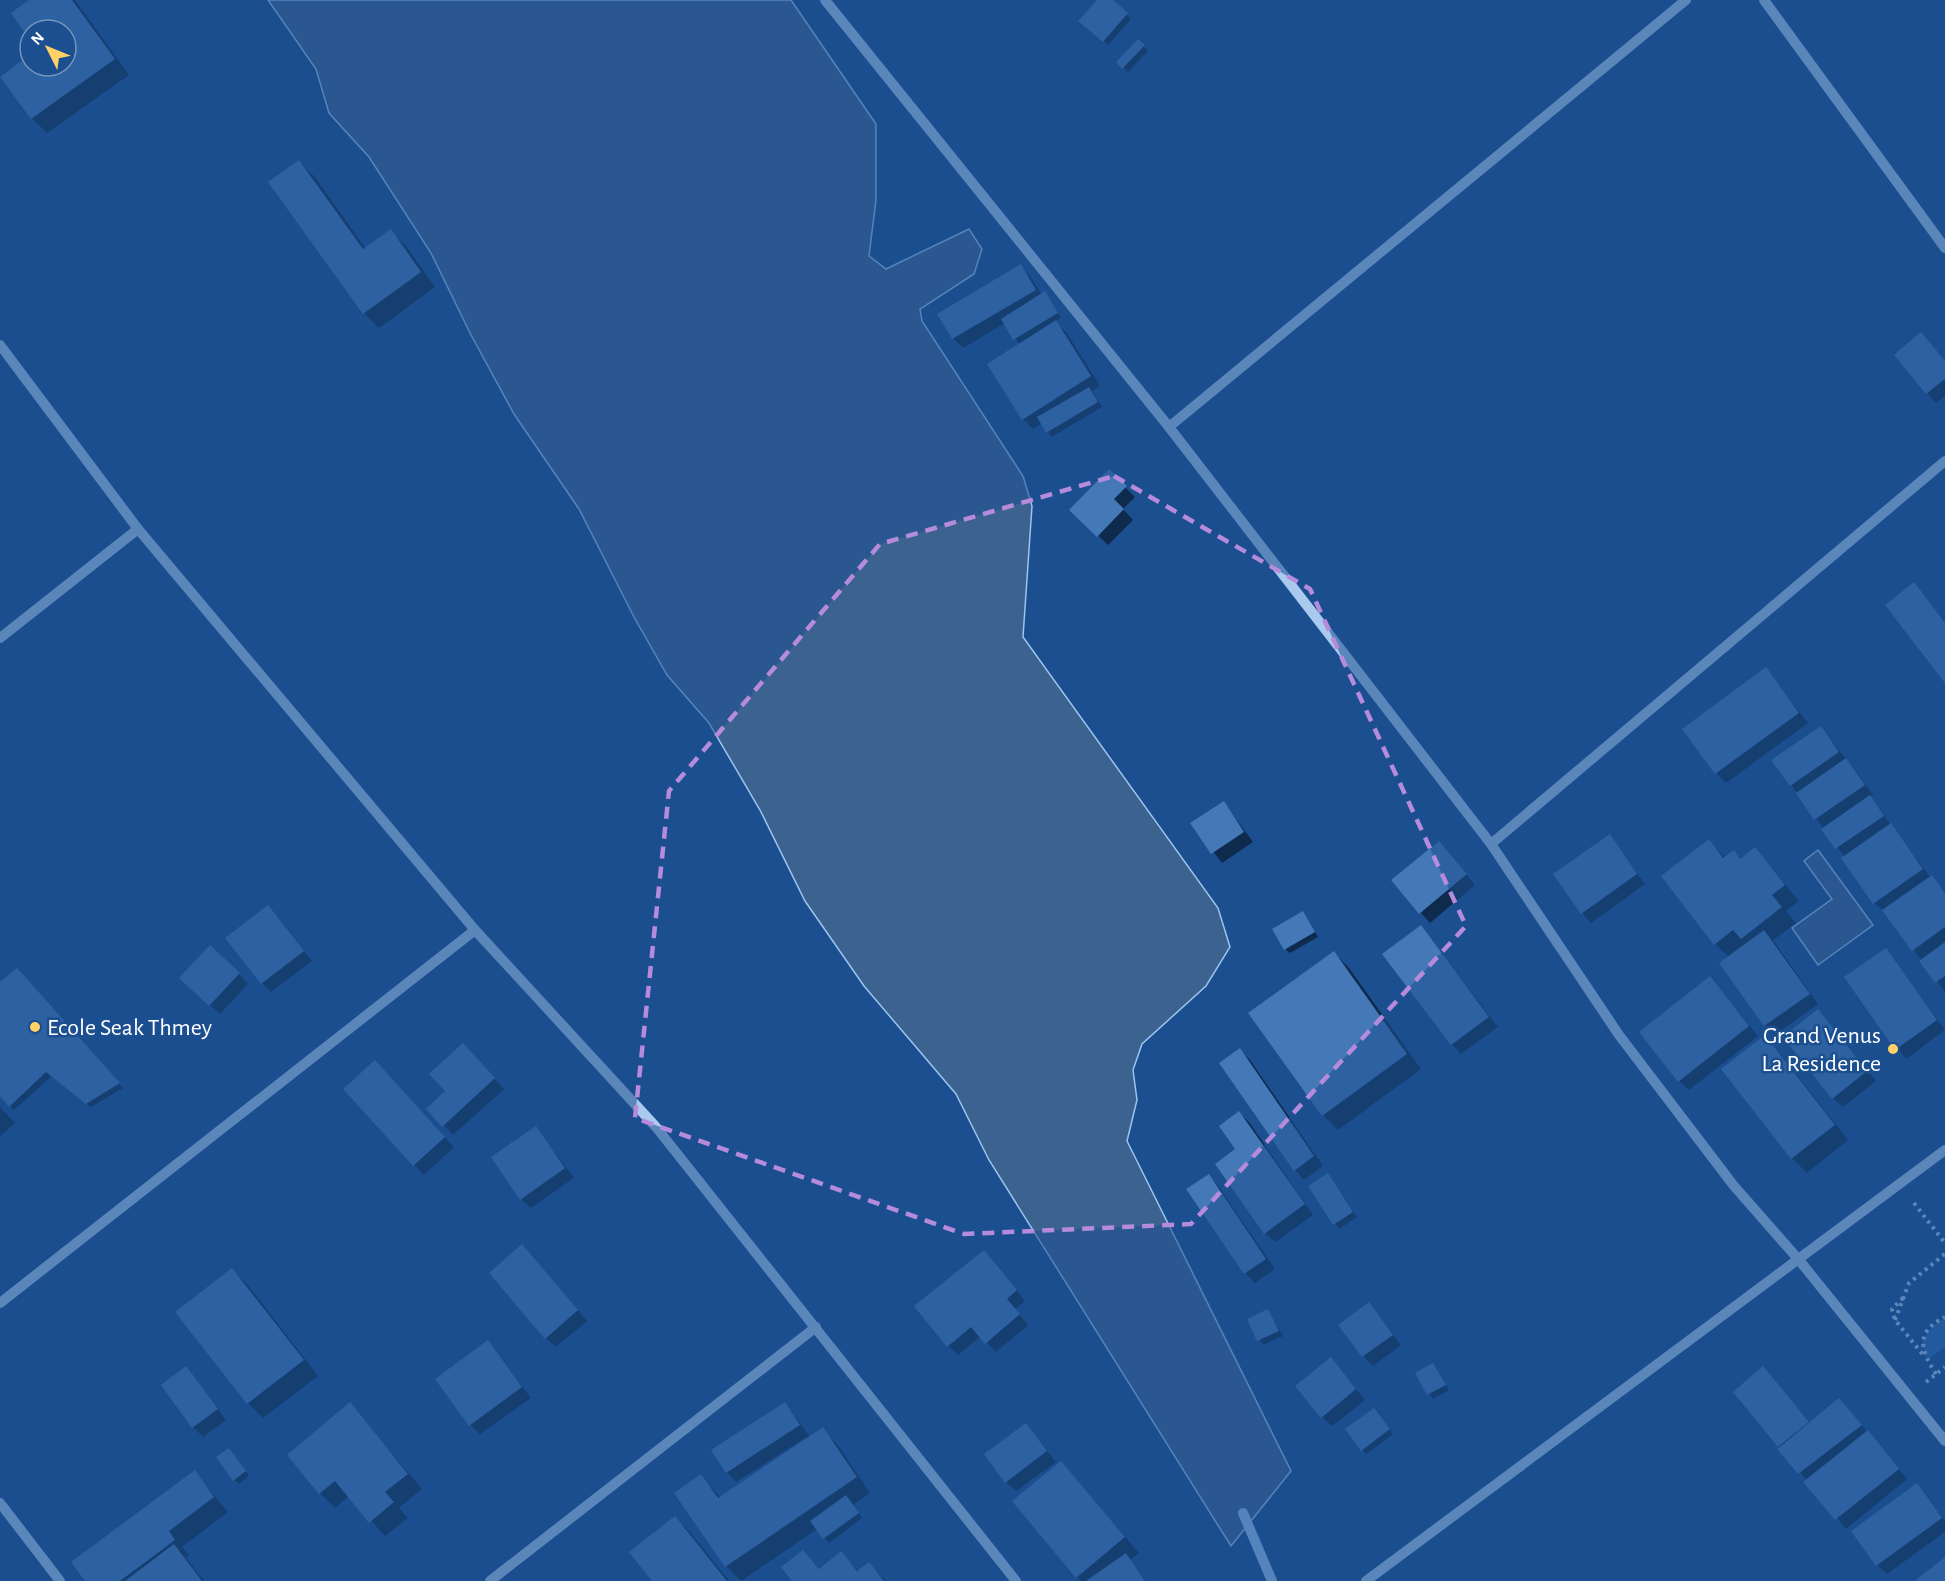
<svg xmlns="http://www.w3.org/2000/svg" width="1945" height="1581" font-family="'Alegreya Sans',sans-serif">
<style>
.green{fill:#2e69ad}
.water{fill:#3c6290;stroke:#9cc4f0;stroke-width:1.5}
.shadow{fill:#0007}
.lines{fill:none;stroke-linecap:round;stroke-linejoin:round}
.stream{stroke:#9cc4f0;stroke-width:10}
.building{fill:#4478b7}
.path{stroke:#a9c9ee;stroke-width:4;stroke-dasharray:3 4.5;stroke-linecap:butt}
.minor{stroke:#a9c9ee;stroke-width:10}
.marked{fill:none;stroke:#b68bdc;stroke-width:4.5;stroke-dasharray:12 8;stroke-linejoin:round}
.poi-dot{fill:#ffd166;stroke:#1b4f8f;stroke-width:2}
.labels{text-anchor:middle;stroke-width:5;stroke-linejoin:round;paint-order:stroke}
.poi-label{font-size:24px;fill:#fff;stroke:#1b4f8f;text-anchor:start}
</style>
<rect width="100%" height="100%" fill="#1b4f8f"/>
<polygon class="green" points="1945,1317 1945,1347 1927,1360 1922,1341 1932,1327"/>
<g class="water">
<polygon points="268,0 791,0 876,124 876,200 869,256 886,269 969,229 982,249 974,274 920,309 922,321 1023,476 1032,506 1023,637 1218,908 1230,947 1206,986 1142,1044 1133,1070 1137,1100 1127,1141 1291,1471 1231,1546 989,1160 956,1094 864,986 805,901 760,810 709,723 667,675 634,617 579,509 514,414 471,335 431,253 369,157 329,113 316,69"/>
<polygon points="1818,850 1873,925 1818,965 1792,928 1832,899 1804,861"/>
</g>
<g class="shadow">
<polygon points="32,0 75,0 129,75 47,133 32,118 2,77 30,57 30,66 66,66 66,30 30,30 30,37 13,13"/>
<polygon points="1099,0 1110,0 1131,19 1108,45 1085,25"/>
<polygon points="1138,41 1148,51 1128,72 1118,62"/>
<polygon points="299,162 314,176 366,249 391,231 406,246 435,287 379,328 364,313 271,182"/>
<polygon points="1021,266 1030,276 1042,295 1045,293 1049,298 1061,318 1055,322 1066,332 1100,386 1092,391 1102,407 1052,437 1042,423 1033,429 1023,419 1020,345 1005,323 963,348 953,338"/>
<polygon points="1921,334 1945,361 1945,396 1936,403 1927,393"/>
<polygon points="1109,471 1135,497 1123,509 1133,520 1108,545 1071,510"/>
<polygon points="1766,669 1808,723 1726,783 1716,773"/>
<polygon points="1821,728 1855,770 1873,795 1870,797 1931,878 1945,891 1945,992 1886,912 1874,903 1843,858 1845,857 1791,785"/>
<polygon points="1224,803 1253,842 1222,863 1192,824"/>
<polygon points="1609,836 1645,884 1591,923 1582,913"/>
<polygon points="1709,841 1725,858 1733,852 1741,860 1755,849 1799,901 1786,911 1796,923 1773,940 1818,1004 1775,1035 1765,1025 1729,957 1715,944"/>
<polygon points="1448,852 1475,885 1430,923 1393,881"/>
<polygon points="268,907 312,961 271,992 262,983"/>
<polygon points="1303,913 1318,937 1290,953 1285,949"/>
<polygon points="1421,927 1498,1027 1461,1054 1452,1044"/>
<polygon points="1886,950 1945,1030 1906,1059 1846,978"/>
<polygon points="1334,953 1349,968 1421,1069 1338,1130 1323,1115"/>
<polygon points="239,974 248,984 220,1014 191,987"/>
<polygon points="21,975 123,1088 91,1107 52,1076 14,1110 10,1106 0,1094 0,984"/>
<polygon points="1710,978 1758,1036 1689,1090 1679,1081"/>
<polygon points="1818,1011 1876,1081 1843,1107 1833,1098"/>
<polygon points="1765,1037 1779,1052 1848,1140 1807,1173 1792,1158 1723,1069"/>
<polygon points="1240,1050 1250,1060 1323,1166 1304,1180 1295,1170"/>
<polygon points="473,1055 504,1089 453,1135 428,1109 447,1091"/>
<polygon points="385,1072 454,1147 424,1175 345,1089"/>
<polygon points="0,1107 15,1123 0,1136"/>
<polygon points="1239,1113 1249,1122 1313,1215 1275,1242 1265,1233 1237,1150"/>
<polygon points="536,1128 574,1178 531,1208 521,1199"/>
<polygon points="1328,1175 1357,1217 1339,1229 1310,1187"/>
<polygon points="1209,1176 1218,1186 1275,1269 1255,1283 1245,1273"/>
<polygon points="532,1256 587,1321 556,1347 546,1338"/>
<polygon points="993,1262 1025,1301 1015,1309 1028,1325 996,1352 981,1336 958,1355 948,1346"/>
<polygon points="232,1270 247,1284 318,1376 263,1418 248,1403 178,1312"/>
<polygon points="1369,1304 1401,1345 1373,1366 1363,1356"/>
<polygon points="1268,1311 1283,1336 1263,1345 1249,1320"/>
<polygon points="488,1342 531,1398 480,1434 470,1425"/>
<polygon points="1433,1365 1449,1390 1433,1399 1417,1374"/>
<polygon points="186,1368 226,1420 203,1437 193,1427"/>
<polygon points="1763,1368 1810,1423 1848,1409 1907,1479 1846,1529 1735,1392"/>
<polygon points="1340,1369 1365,1400 1332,1426 1322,1417"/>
<polygon points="785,1403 810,1437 822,1429 837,1444 870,1493 853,1505 862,1518 829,1543 817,1529 741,1581 726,1566 701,1476 721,1498 806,1440 805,1438 736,1482 727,1472"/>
<polygon points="350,1404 422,1489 399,1508 408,1518 385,1536 349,1496 335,1508 320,1493"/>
<polygon points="1378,1414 1393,1434 1366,1454 1362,1450"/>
<polygon points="1026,1425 1056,1462 1016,1491 1006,1482"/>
<polygon points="233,1454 249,1476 239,1484 234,1480"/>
<polygon points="1061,1463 1139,1553 1130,1560 1146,1581 1081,1581 1077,1577"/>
<polygon points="194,1472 228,1512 182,1547 189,1555 186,1558 204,1581 87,1581"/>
<polygon points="1916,1485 1945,1521 1945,1532 1887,1574 1877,1565"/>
<polygon points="675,1518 690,1532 729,1581 653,1581"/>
<polygon points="803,1552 821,1570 841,1553 859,1572 869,1564 886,1581 794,1581"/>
</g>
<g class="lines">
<polyline class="stream" points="1243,1513 1272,1581"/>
</g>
<g class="building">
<polygon points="29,0 72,0 115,59 31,119 0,77 30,55 30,66 66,66 66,30 30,30 30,40 11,13"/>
<polygon points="1097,0 1113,0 1128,13 1103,42 1078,21"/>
<polygon points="1138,39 1145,45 1122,69 1116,62"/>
<polygon points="299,160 363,249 391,229 421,272 363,314 268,182"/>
<polygon points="1021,264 1036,290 952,339 937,314"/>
<polygon points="1045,291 1058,313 1013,340 1001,319"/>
<polygon points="1056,320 1091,376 1022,420 987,364"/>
<polygon points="1921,332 1945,361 1945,379 1926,394 1894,355"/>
<polygon points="1089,387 1098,402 1046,433 1037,417"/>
<polygon points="1109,469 1127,486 1114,499 1124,509 1097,537 1069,510"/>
<polygon points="1914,582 1945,623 1945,683 1885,605"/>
<polygon points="1766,667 1799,713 1715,774 1682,729"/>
<polygon points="1821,726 1839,752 1790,786 1771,760"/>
<polygon points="1846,758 1865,785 1814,820 1796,793"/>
<polygon points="1870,795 1884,816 1835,849 1821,829"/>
<polygon points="1224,801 1244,832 1211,854 1190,823"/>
<polygon points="1891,823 1923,869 1873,904 1841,858"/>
<polygon points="1610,834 1637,874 1581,914 1553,874"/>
<polygon points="1709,839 1723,858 1734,850 1740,859 1755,847 1785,885 1772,895 1782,907 1741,939 1733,930 1714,945 1661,876"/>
<polygon points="1439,841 1467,874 1419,914 1391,880"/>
<polygon points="1932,875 1945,893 1945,927 1912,951 1882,910"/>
<polygon points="268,905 304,951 261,984 225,938"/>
<polygon points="1303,911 1315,932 1284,950 1272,929"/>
<polygon points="1421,925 1489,1017 1451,1045 1382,954"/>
<polygon points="1764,930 1810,994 1764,1026 1719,963"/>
<polygon points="1945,942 1945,976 1935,983 1919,961"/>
<polygon points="210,945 240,973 209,1006 179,978"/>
<polygon points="1886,948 1937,1020 1895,1050 1844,977"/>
<polygon points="1334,951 1407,1054 1322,1116 1248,1013"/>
<polygon points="17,968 120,1083 86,1104 46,1072 9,1107 0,1096 0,982"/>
<polygon points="1710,976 1749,1026 1678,1082 1639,1032"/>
<polygon points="1818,1009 1867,1071 1832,1099 1783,1037"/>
<polygon points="1765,1035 1835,1125 1791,1159 1721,1069"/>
<polygon points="463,1043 495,1078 442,1127 426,1109 445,1091 429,1074"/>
<polygon points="1240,1048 1314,1156 1294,1171 1219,1063"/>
<polygon points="375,1060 445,1137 413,1166 343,1089"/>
<polygon points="1239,1111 1305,1204 1264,1234 1215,1164 1235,1149 1219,1126"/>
<polygon points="536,1126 565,1168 520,1200 491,1157"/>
<polygon points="1328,1173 1353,1212 1333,1225 1308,1186"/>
<polygon points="1209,1174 1266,1259 1244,1274 1186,1189"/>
<polygon points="522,1244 578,1310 545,1339 489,1273"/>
<polygon points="984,1250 1017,1290 1007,1299 1020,1314 985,1344 971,1327 947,1347 914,1306"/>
<polygon points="232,1268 304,1360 247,1404 175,1312"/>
<polygon points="1369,1302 1393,1335 1362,1357 1338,1325"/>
<polygon points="1268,1309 1279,1331 1257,1341 1247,1319"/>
<polygon points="488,1340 522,1387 469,1426 435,1379"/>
<polygon points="1331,1357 1356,1389 1321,1418 1295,1386"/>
<polygon points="1433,1363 1446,1385 1427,1395 1415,1373"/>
<polygon points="186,1366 218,1409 192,1428 161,1385"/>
<polygon points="1763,1366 1809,1422 1778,1447 1733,1392"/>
<polygon points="1839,1398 1862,1425 1798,1474 1777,1449"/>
<polygon points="350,1402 408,1474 385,1492 394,1502 369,1523 335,1481 319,1494 287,1455"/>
<polygon points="785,1402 800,1425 726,1473 711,1450"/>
<polygon points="1374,1408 1390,1429 1361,1451 1345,1429"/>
<polygon points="1026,1423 1047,1451 1005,1483 984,1454"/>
<polygon points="823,1427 857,1477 725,1567 674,1493 701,1474 718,1498"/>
<polygon points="1868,1430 1899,1469 1835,1520 1803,1482"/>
<polygon points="229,1448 246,1471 233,1481 216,1457"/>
<polygon points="1061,1461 1125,1537 1076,1578 1012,1501"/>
<polygon points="195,1470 214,1497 169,1531 175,1540 120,1581 85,1581 71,1562"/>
<polygon points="1917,1483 1942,1518 1876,1566 1851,1531"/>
<polygon points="846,1495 859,1513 823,1539 810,1521"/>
<polygon points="675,1516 727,1581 652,1581 629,1552"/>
<polygon points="174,1544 202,1581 125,1581"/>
<polygon points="803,1550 819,1569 841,1551 857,1571 869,1562 884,1581 792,1581 781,1567"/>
<polygon points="1126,1553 1145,1581 1086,1581"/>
<polygon points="1945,1557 1945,1581 1915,1581"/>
</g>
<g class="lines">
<g class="path">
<polyline points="1914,1203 1945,1243"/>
<polyline points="1903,1298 1892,1309 1895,1320 1924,1356"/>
<polyline points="1895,1320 1909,1283 1945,1254"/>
<path d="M1936,1374C1921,1351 1914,1332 1945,1317"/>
<polyline points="1926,1382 1945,1367"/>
</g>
<g class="minor">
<polyline points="825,0 1169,427 1491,844 1619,1035 1734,1186 1799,1260 1945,1441"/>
<polyline points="1764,0 1945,248"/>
<polyline points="0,345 138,529 475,930 656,1127 1016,1581"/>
<polyline points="1169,427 1686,0"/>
<polyline points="0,638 138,529"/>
<polyline points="1491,844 1945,461"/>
<polyline points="0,1303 475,930"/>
<polyline points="0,1503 60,1581"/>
<polyline points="490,1581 816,1327"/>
<polyline points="1366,1581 1945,1150"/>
</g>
</g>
<path d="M0 0H1945V1581H0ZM1114,476L1310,589L1466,926L1191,1224L964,1234L635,1118L669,791L880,544Z" fill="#1b4f8f" fill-opacity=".55" fill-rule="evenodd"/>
<path class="marked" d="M1114,476L1310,589L1466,926L1191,1224L964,1234L635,1118L669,791L880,544Z"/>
<g class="poi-dot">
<circle cx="35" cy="1027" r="6"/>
<circle cx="1893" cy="1049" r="6"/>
</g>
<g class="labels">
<g class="poi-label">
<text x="47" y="1035">Ecole Seak Thmey</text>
<text x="1881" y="1043" text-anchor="end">Grand Venus<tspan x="1881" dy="28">La Residence</tspan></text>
</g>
</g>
<g transform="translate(48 48) rotate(313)"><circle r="28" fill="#1b4f8f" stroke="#7695bc" stroke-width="1.5"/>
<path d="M0-4.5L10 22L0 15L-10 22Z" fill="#ffd166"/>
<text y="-9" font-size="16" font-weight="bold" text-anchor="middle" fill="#ffffff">N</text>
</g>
</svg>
